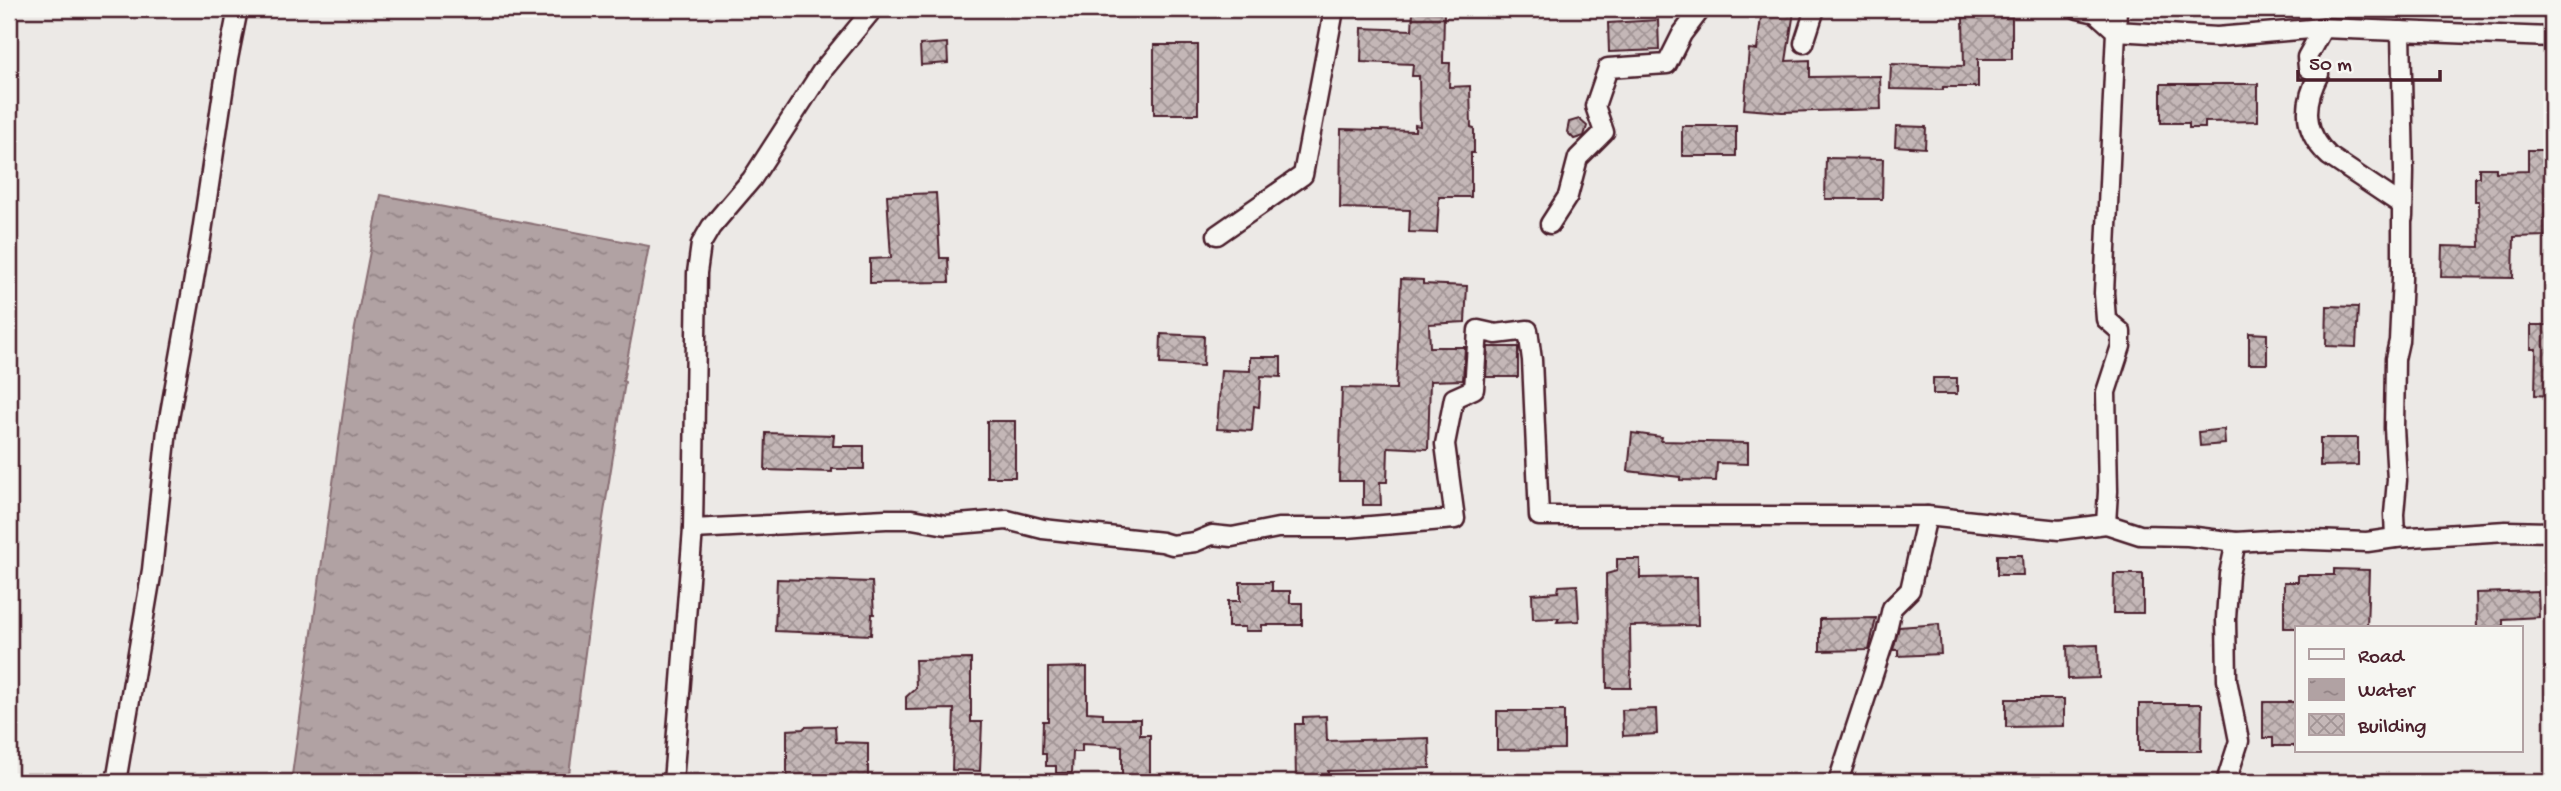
<svg xmlns="http://www.w3.org/2000/svg" width="2561" height="791" font-family="'Gochi Hand',sans-serif">
<style>
.water{fill:url(#water-ripples);stroke:#886e73;stroke-width:2}
.building{fill:url(#building-cross-hatch);stroke:#4a1f2b;stroke-width:2}
.lines{fill:none;stroke-linecap:round;stroke-linejoin:round}
.street-casing{stroke:#4a1f2b;stroke-width:23}
.street{stroke:#f6f6f2;stroke-width:18}
</style>
<defs>
<pattern id="water-ripples" width="26" height="14" patternUnits="userSpaceOnUse" patternTransform="scale(1.75)"><rect width="26" height="14" fill="#b1a2a3"/><path d="M2 4q2-2 4 0t4 0M15 11q2-2 4 0t4 0" fill="none" stroke="#928385"/></pattern>
<pattern id="building-cross-hatch" width="8" height="8" patternUnits="userSpaceOnUse" patternTransform="scale(1.75)"><rect width="8" height="8" fill="#c4b7b7"/><path d="M0 0l8 8M0 8l8-8" fill="none" stroke="#a19495"/></pattern>
</defs>
<rect width="100%" height="100%" fill="#ece9e6"/>
<filter id="ink" filterUnits="userSpaceOnUse"><feTurbulence type="fractalNoise" baseFrequency=".0143" numOctaves="2"/><feDisplacementMap in="SourceGraphic" scale="14" xChannelSelector="R" yChannelSelector="G"/><feConvolveMatrix kernelMatrix="1 2 1 2 8 2 1 2 1" color-interpolation-filters="sRGB"/></filter>
<g filter="url(#ink)">
<polygon class="water" points="381,195 649,246 623,381 625,382 601,531 568,782 291,782 354,333"/>
<g class="building">
<polygon points="1762,9 1794,12 1786,61 1810,60 1810,77 1880,76 1881,109 1782,112 1744,109 1749,49 1757,50"/>
<polygon points="1413,12 1444,13 1443,63 1450,63 1449,87 1470,86 1471,127 1474,128 1474,153 1471,153 1471,197 1439,197 1437,233 1409,232 1410,210 1340,208 1341,129 1415,131 1415,125 1420,126 1419,76 1412,76 1413,64 1361,62 1362,28 1412,30"/>
<polygon points="1963,17 2012,17 2012,59 1978,59 1978,87 1943,87 1943,90 1890,89 1891,64 1964,66"/>
<polygon points="1658,20 1659,50 1609,52 1608,23"/>
<polygon points="947,43 948,63 921,65 920,45"/>
<rect x="1154" y="45" width="44" height="69"/>
<polygon points="2161,84 2258,84 2258,121 2205,122 2205,128 2189,128 2189,123 2161,123"/>
<polygon points="1579,119 1587,126 1584,136 1574,139 1567,132 1569,122"/>
<rect x="1682" y="126" width="54" height="30"/>
<polygon points="1896,126 1926,127 1925,148 1895,146"/>
<polygon points="2528,150 2552,150 2552,200 2545,200 2546,236 2514,237 2513,278 2441,277 2442,246 2480,247 2479,201 2475,201 2475,177 2479,177 2479,168 2496,168 2496,172 2528,171"/>
<polygon points="1826,158 1883,159 1882,199 1825,199"/>
<polygon points="936,193 940,258 948,258 949,282 870,283 870,259 891,258 887,195"/>
<polygon points="1401,279 1423,280 1423,284 1467,286 1465,322 1429,324 1430,347 1465,347 1463,380 1430,381 1428,449 1388,447 1387,482 1380,482 1381,505 1363,505 1363,481 1339,481 1342,388 1396,389"/>
<polygon points="2327,306 2358,307 2356,347 2326,346"/>
<polygon points="2531,325 2549,325 2552,396 2535,395 2536,349 2531,349"/>
<polygon points="2249,333 2267,334 2267,364 2249,364"/>
<polygon points="1161,334 1204,336 1203,366 1160,364"/>
<polygon points="1488,347 1518,347 1518,377 1486,377"/>
<polygon points="1250,357 1281,357 1281,377 1261,376 1259,407 1254,406 1252,431 1217,429 1221,370 1250,371"/>
<rect x="1933" y="378" width="24" height="16"/>
<rect x="987" y="421" width="28" height="56"/>
<polygon points="2224,429 2225,444 2200,446 2199,432"/>
<polygon points="766,433 834,435 833,446 864,446 864,469 832,469 832,472 765,470"/>
<polygon points="1632,433 1662,437 1661,441 1748,443 1748,464 1717,463 1716,481 1680,480 1680,477 1628,471"/>
<polygon points="2320,438 2358,438 2358,465 2320,466"/>
<polygon points="1997,555 2022,555 2023,575 1997,575"/>
<polygon points="1617,559 1640,559 1640,578 1697,577 1698,625 1630,626 1631,688 1607,688 1606,574 1617,571"/>
<polygon points="2334,569 2369,570 2367,628 2284,628 2284,582 2298,582 2298,575 2334,575"/>
<polygon points="2114,574 2143,574 2143,613 2113,613"/>
<polygon points="777,579 872,582 874,614 872,614 871,635 775,631"/>
<polygon points="1240,582 1272,582 1272,591 1290,591 1290,603 1302,603 1302,625 1262,625 1262,631 1245,631 1245,627 1228,627 1228,601 1240,601"/>
<polygon points="1577,585 1579,621 1557,622 1559,618 1533,619 1532,594 1558,592 1559,586"/>
<polygon points="2538,591 2539,617 2503,619 2503,628 2477,628 2476,593"/>
<polygon points="1876,618 1869,650 1820,651 1820,619"/>
<polygon points="1939,624 1941,654 1898,656 1898,650 1893,650 1899,627"/>
<polygon points="2098,645 2099,678 2068,679 2067,646"/>
<polygon points="971,659 971,722 982,722 980,771 952,770 954,709 906,710 906,697 916,688 915,660"/>
<polygon points="1087,667 1087,712 1103,713 1103,719 1140,719 1140,735 1150,735 1150,777 1122,777 1122,746 1082,744 1082,752 1073,752 1072,773 1056,773 1056,766 1046,766 1046,754 1042,754 1043,721 1048,721 1048,668"/>
<polygon points="2006,699 2064,699 2064,726 2006,727"/>
<polygon points="2263,702 2297,702 2297,746 2273,746 2273,738 2263,738"/>
<polygon points="2139,704 2202,704 2201,751 2139,751"/>
<polygon points="1656,709 1657,734 1623,736 1622,710"/>
<polygon points="1497,711 1564,711 1564,749 1497,750"/>
<polygon points="1326,716 1327,741 1429,738 1430,768 1328,771 1328,782 1296,782 1295,724 1303,724 1303,717"/>
<polygon points="835,726 836,742 868,743 868,778 830,778 830,782 787,782 787,730 803,729 805,727"/>
</g>
<g class="lines">
<defs>
<g id="street">
<polyline points="2117,9 2116,31 2217,37 2323,28 2552,37"/>
<path d="M2323,28L2307,57L2308,68L2319,74C2303,104 2303,132 2329,156L2402,205V278L2399,341L2395,359L2394,428L2397,480L2394,514L2395,538L2506,531L2552,532"/>
<polyline points="2401,31 2404,171 2403,217"/>
<polyline points="1804,43 1815,9"/>
<polyline points="1550,224 1568,196 1578,158 1604,132 1595,106 1608,68 1667,64 1682,34 1701,9"/>
<polyline points="1217,235 1303,175 1334,10"/>
<polyline points="2106,524 2140,535 2188,536 2236,542 2285,539 2367,542 2395,538"/>
<polyline points="693,529 886,519 912,519 946,525 1007,520 1043,529 1162,542 1172,545 1195,542 1212,535 1232,537 1278,528 1347,528 1455,519 1445,444 1454,398 1474,389 1478,330 1496,334 1528,330 1532,360 1539,516 1927,516 2059,530 2106,524 2108,491 2106,392 2121,346 2121,332 2106,319 2104,293 2116,31 2096,13 2078,9"/>
<polyline points="116,782 152,570 167,430 200,245 228,59 238,9"/>
<polyline points="673,782 693,529 697,273 701,244 711,227 752,179 822,71 873,9"/>
<polyline points="1838,782 1885,638 1892,608 1910,590 1927,516"/>
<polyline points="2226,782 2239,741 2227,680 2226,619 2229,574 2236,542"/>
</g>
</defs>
<use href="#street" class="street-casing"/>
<use href="#street" class="street"/>
</g>
</g>
<rect width="2561" height="791" fill="none" stroke="#f6f6f2" stroke-width="35"/>
<rect x="18" y="18" width="2526" height="756" fill="none" stroke="#4a1f2b" stroke-width="2.5" filter="url(#ink)"/>
<rect x="2295" y="626" width="228" height="126" fill="#f6f6f2" stroke="#b1a0a2" stroke-width="2"/>
<rect x="2309" y="649" width="35" height="10" fill="#f6f6f2" stroke="#b1a0a2" stroke-width="2"/>
<text x="2358" y="662" font-size="21" fill="#4a1f2b">Road</text>
<rect x="2309" y="679" width="35" height="21" fill="url(#water-ripples)" stroke="#b1a0a2" stroke-width="2"/>
<text x="2358" y="696" font-size="21" fill="#4a1f2b">Water</text>
<rect x="2309" y="714" width="35" height="21" fill="url(#building-cross-hatch)" stroke="#b1a0a2" stroke-width="2"/>
<text x="2358" y="732" font-size="21" fill="#4a1f2b">Building</text>
<path d="M2298 70v10h142v-10" fill="none" stroke="#4a1f2b" stroke-width="3.5"/>
<text x="2309" y="70" font-size="21" fill="#4a1f2b" stroke="#f6f6f2" stroke-width="5" paint-order="stroke">50 m</text>
</svg>
